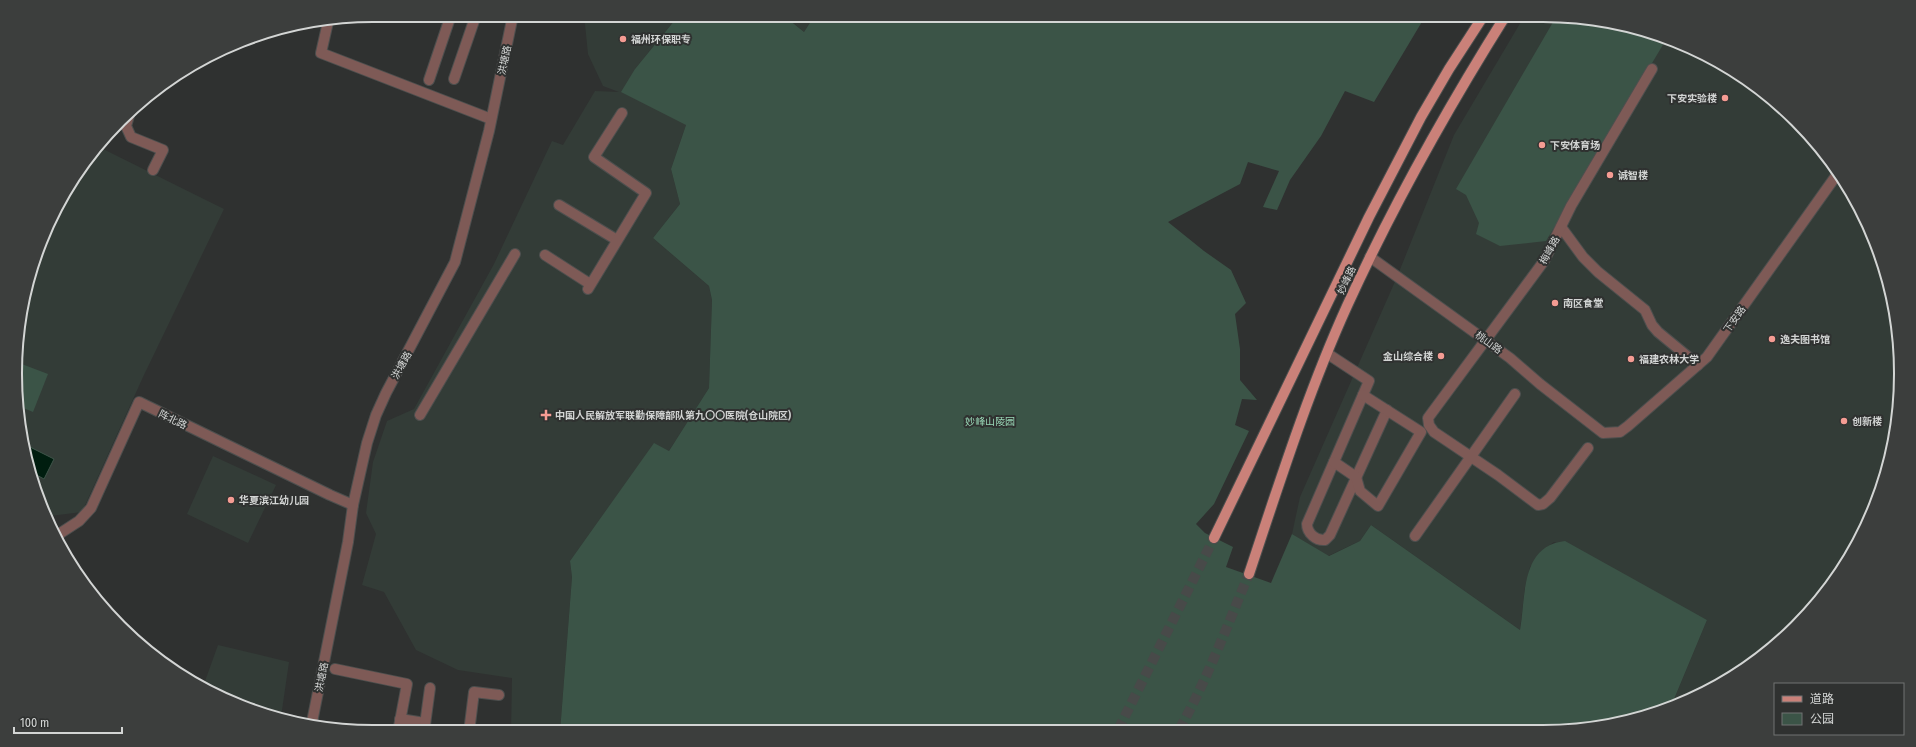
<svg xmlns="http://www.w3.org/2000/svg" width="1916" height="747" font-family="'Fira Sans Condensed','Noto Sans SC',sans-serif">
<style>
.built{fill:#333c37}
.green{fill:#3b5447}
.water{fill:#001d0f;stroke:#3f544a}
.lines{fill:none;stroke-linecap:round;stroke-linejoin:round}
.major-tunnel{stroke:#484a49;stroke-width:10;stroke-dasharray:10 5;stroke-linecap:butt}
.minor-casing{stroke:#4d4f4e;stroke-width:12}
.major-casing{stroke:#4d4f4e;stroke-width:12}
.minor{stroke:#7e5a56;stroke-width:10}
.major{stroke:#ca8179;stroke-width:10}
.poi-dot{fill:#f59c93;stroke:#2f3130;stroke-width:1.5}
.labels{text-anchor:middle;stroke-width:4;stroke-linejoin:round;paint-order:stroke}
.poi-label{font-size:10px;font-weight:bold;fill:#d3d5d4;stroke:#2f3130;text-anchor:start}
.street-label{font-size:10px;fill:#d3d5d4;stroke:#2f3130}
.park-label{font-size:10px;fill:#99d8b7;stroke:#2f3130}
.rim{fill:none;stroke:#d3d5d4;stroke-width:2}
</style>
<rect width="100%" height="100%" fill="#2f3130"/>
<g class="built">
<polygon points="581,15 679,15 635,69 686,125 671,169 680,204 653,238 709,286 712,300 709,388 669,451 654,444 570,561 572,577 560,732 511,732 512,678 458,670 416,650 384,592 362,585 376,534 366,513 373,462 387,421 414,409 494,264 552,141 563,145 595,91 619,92 603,86 588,54 585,24"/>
<polygon points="783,15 815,15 804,32"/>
<polygon points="1525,15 1543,15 1658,34 1722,63 1779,104 1827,155 1864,215 1889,280 1900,350 1898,420 1882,489 1840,573 1779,643 1701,695 1672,704 1707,620 1554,542 1543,550 1530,567 1525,587 1520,630 1371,525 1360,541 1328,556 1292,534 1300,497 1397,277 1454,135"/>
<polygon points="101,148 224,209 143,377 82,512 50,516 43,512 22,444 18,326 34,258 63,194"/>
<polygon points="213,456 276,485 248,543 187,514"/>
<polygon points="218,645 289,662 281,717 258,713 204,684"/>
</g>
<g class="green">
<path d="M679,15H783L804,32L815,15H1367L1369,20L1374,15H1426L1374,102L1345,91L1321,136L1290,180L1277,210L1263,207L1279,171L1248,162L1240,184L1168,222L1204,251L1231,270L1246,303L1235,314L1240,349V380L1257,400L1242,399L1235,425L1249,431L1214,504L1196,524L1205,533L1233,547L1226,567L1271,583L1292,534L1329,556L1360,541L1371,525L1520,630C1526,597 1520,546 1565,541L1707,620L1672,704L1590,729L560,732L572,577L570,561L654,443L669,451L709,388L712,300L709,286L653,238L680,204L671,169L686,125L621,92L635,69Z"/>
<polygon points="1556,17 1658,34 1667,38 1546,241 1500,246 1476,234 1479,223 1466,195 1456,189"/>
<polygon points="19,363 48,374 33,412 21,407"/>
</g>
<polygon class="water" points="22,443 54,459 44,479 31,472"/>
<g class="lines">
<g class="major-tunnel">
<polyline points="1118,730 1214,538"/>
<path d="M1179,730C1207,680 1227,626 1249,574"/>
</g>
<defs>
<g id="minor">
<polyline points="328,22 321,53 491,119"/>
<polyline points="454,79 476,15"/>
<polyline points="429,80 451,15"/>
<polyline points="130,112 126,126 131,137 163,150 153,170"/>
<polyline points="559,205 617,240"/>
<polyline points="1561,227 1583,257 1598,272 1645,310 1652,325 1658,332 1698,365"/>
<polyline points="545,255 590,284"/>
<polyline points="1370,257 1510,358 1540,384 1603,433 1620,432 1628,426 1707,357 1838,173"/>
<polyline points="588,289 646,193 594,157 622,113"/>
<path d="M1328,354L1369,381L1307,524C1307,533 1316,541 1325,540L1330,535L1387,410"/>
<polyline points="420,415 515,254"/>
<polyline points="1588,448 1550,498 1543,504 1538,505 1498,475 1434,432 1429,425 1428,418 1544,261 1571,206 1652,69"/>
<polyline points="1334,462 1356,477 1360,491 1378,506 1421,432 1363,395"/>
<polyline points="56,536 79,521 91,508 139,402 330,495 353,505"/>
<polyline points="1415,536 1515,394"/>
<polyline points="335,669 407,684 398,732"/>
<polyline points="400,719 425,723"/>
<polyline points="312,722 348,542 353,505 367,443 376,415 386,393 455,262 489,131 513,15"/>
<polyline points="424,732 430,688"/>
<polyline points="469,732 474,692 499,695"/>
</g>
<g id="major">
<polyline points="1214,538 1369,217 1421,117 1449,69 1484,15"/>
<path d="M1249,574C1279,484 1308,392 1347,306C1393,205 1447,109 1506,15"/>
</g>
</defs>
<use href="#minor" class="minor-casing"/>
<use href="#major" class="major-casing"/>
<use href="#minor" class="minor"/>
<use href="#major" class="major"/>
</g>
<g class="poi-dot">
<circle cx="623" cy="39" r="4"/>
<circle cx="1725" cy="98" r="4"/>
<circle cx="1542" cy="145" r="4"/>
<circle cx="1610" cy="175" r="4"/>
<circle cx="1555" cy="303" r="4"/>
<circle cx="1772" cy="339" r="4"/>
<circle cx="1441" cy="356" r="4"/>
<circle cx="1631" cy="359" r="4"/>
<path d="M544 409h4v4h4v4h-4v4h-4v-4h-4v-4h4z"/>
<circle cx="1844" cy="421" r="4"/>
<circle cx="231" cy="500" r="4"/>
</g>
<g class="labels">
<g class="poi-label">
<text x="631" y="43">福州环保职专</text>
<text x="1717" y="102" text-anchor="end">下安实验楼</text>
<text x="1550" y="149">下安体育场</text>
<text x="1618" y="179">诚智楼</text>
<text x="1563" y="307">南区食堂</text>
<text x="1780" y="343">逸夫图书馆</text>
<text x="1433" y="360" text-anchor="end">金山综合楼</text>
<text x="1639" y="363">福建农林大学</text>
<text x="555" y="419">中国人民解放军联勤保障部队第九〇〇医院(仓山院区)</text>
<text x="1852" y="425">创新楼</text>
<text x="239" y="504">华夏滨江幼儿园</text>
</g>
<g class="street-label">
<text transform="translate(504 60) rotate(-78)" y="4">洪塘路</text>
<text transform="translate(1549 250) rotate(-61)" y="4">梅峰路</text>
<text transform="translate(1346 280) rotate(-65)" y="4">妙峰路</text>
<text transform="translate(1734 319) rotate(-55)" y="4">下安路</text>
<text transform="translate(1489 342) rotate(36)" y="4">桃山路</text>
<text transform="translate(401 365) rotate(-61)" y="4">洪塘路</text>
<text transform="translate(173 419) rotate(26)" y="4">阵北路</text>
<text transform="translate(321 677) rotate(-79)" y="4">洪塘路</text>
</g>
<g class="park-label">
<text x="990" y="425">妙峰山陵园</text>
</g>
</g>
<path d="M0 0H1916V747H0ZM373 22H1543A351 351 0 0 1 1894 373V374A351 351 0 0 1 1543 725H373A351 351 0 0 1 22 374V373A351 351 0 0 1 373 22Z" fill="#3c3e3d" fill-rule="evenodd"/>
<path class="rim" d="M373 22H1543A351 351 0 0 1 1894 373V374A351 351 0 0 1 1543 725H373A351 351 0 0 1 22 374V373A351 351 0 0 1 373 22Z"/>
<rect x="1774" y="683" width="130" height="52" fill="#2f3130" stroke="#717372"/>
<rect x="1782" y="696" width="20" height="6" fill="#ca8179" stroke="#717372"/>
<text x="1810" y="703" font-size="12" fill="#d3d5d4">道路</text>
<rect x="1782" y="713" width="20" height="12" fill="#3b5447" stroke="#717372"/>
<text x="1810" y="723" font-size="12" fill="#d3d5d4">公园</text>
<path d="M14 727v6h108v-6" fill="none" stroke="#d3d5d4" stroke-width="2"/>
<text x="20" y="727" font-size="12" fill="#d3d5d4" stroke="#2f3130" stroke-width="3" paint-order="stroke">100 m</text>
</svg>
